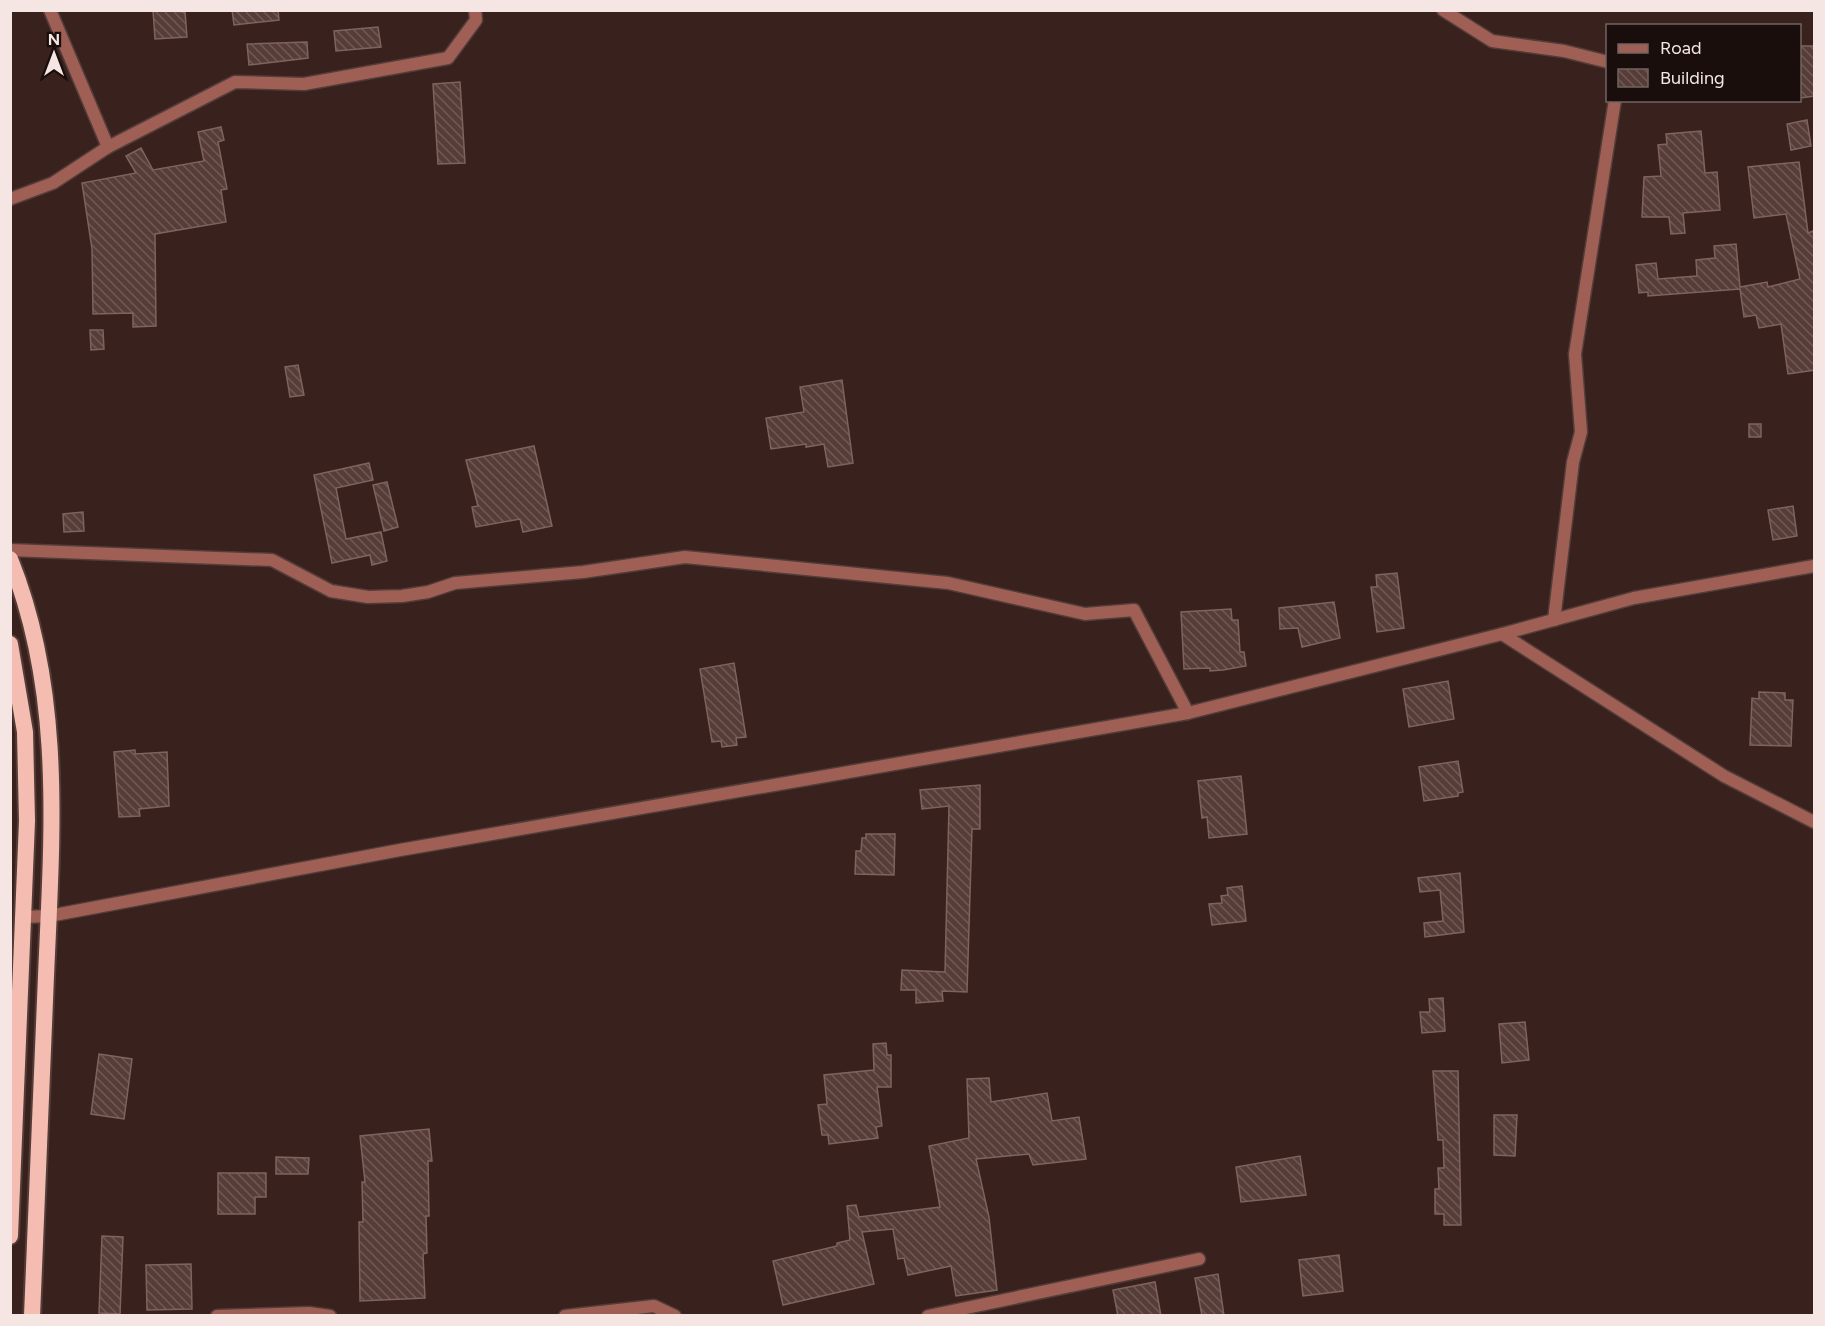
<svg xmlns="http://www.w3.org/2000/svg" width="1825" height="1326" font-family="Figtree,sans-serif">
<style>
.building{fill:url(#building-back-hatch);stroke:#7f635e;stroke-width:1.5}
.lines{fill:none;stroke-linecap:round;stroke-linejoin:round}
.minor-casing{stroke:#533d39;stroke-width:15}
.trunk-casing{stroke:#533d39;stroke-width:20}
.minor{stroke:#9f5f54;stroke-width:12}
.trunk{stroke:#f5bdb2;stroke-width:16}
</style>
<defs>
<pattern id="building-back-hatch" width="6" height="6" patternUnits="userSpaceOnUse" patternTransform="scale(1.5)"><rect width="6" height="6" fill="#573d38"/><path d="M-1 5l2 2M0 0l6 6M5-1l2 2" fill="none" stroke="#705955"/></pattern>
</defs>
<rect width="100%" height="100%" fill="#39211d"/>
<g class="building">
<polygon points="153,10 185,12 187,37 155,39"/>
<polygon points="232,10 278,10 279,20 234,25"/>
<polygon points="378,27 381,47 336,51 334,31"/>
<polygon points="307,42 308,58 249,65 247,44"/>
<polygon points="1800,46 1815,46 1815,96 1800,98"/>
<polygon points="460,82 465,163 438,164 433,84"/>
<polygon points="1807,120 1811,146 1791,150 1787,124"/>
<polygon points="221,127 224,140 218,142 227,189 221,190 226,222 155,234 156,326 133,327 133,313 93,314 92,249 82,183 136,173 126,156 141,148 153,170 204,161 198,132"/>
<polygon points="1701,131 1705,173 1717,172 1720,210 1683,213 1685,233 1671,234 1669,217 1642,217 1644,177 1661,176 1658,145 1667,144 1666,134"/>
<polygon points="1799,162 1808,233 1813,231 1815,239 1815,370 1788,374 1781,324 1759,328 1756,315 1744,317 1740,289 1648,296 1648,292 1639,293 1636,265 1656,263 1658,279 1697,276 1696,260 1715,258 1714,246 1736,244 1740,287 1767,282 1768,287 1800,279 1786,214 1754,218 1748,167"/>
<polygon points="90,330 103,330 104,349 91,350"/>
<polygon points="298,365 304,395 290,397 285,367"/>
<polygon points="842,380 853,463 828,467 824,444 806,447 806,444 771,449 766,418 804,412 800,387"/>
<rect x="1749" y="424" width="12" height="13"/>
<polygon points="534,446 552,526 523,532 520,519 476,527 472,507 478,506 466,460"/>
<polygon points="369,463 373,480 336,488 346,539 381,532 387,561 372,565 370,555 332,563 314,475"/>
<polygon points="387,482 398,527 384,531 373,485"/>
<polygon points="1793,506 1797,536 1773,540 1768,510"/>
<polygon points="83,512 84,531 64,532 63,514"/>
<polygon points="1397,573 1404,628 1377,632 1371,587 1377,587 1376,575"/>
<polygon points="1334,602 1340,638 1302,647 1298,628 1280,629 1279,608"/>
<polygon points="1231,609 1232,620 1238,620 1240,652 1244,652 1246,666 1223,670 1210,671 1210,668 1184,669 1181,612"/>
<polygon points="734,663 746,737 736,738 737,745 722,747 721,741 712,742 700,669"/>
<polygon points="1448,681 1454,719 1409,727 1403,689"/>
<polygon points="1759,692 1785,693 1785,700 1793,700 1791,746 1750,745 1752,698 1759,699"/>
<polygon points="135,750 135,754 167,752 169,806 139,809 140,816 119,817 114,752"/>
<polygon points="1458,761 1463,792 1458,793 1458,796 1424,801 1419,767"/>
<polygon points="1241,776 1247,834 1209,838 1207,817 1202,818 1198,781"/>
<polygon points="980,785 980,829 972,829 967,992 942,991 943,1001 916,1003 916,990 901,990 902,970 945,972 949,806 922,809 920,790"/>
<polygon points="866,834 895,834 894,875 855,874 856,851 861,851 862,838 866,838"/>
<polygon points="1460,873 1464,932 1425,937 1424,923 1443,921 1440,890 1420,892 1418,878"/>
<polygon points="1242,886 1246,921 1212,925 1209,904 1222,903 1221,896 1228,895 1227,888"/>
<polygon points="1443,998 1445,1031 1422,1033 1420,1012 1430,1012 1429,999"/>
<polygon points="1525,1022 1529,1060 1502,1063 1499,1024"/>
<polygon points="886,1043 887,1055 891,1055 891,1087 877,1087 882,1126 876,1127 878,1138 829,1144 828,1135 822,1135 818,1105 827,1104 824,1075 874,1070 873,1044"/>
<polygon points="99,1054 132,1059 124,1119 91,1114"/>
<polygon points="1433,1071 1458,1071 1461,1225 1444,1225 1444,1214 1435,1214 1435,1189 1439,1189 1438,1168 1444,1168 1443,1140 1438,1140"/>
<polygon points="989,1078 991,1102 1047,1093 1052,1121 1079,1117 1086,1159 1033,1165 1029,1154 976,1159 989,1217 997,1290 956,1296 951,1266 908,1275 904,1258 898,1259 893,1229 862,1232 874,1284 783,1305 773,1261 837,1246 837,1243 850,1240 847,1206 856,1205 859,1217 940,1207 929,1146 969,1138 967,1079"/>
<polygon points="1494,1115 1517,1115 1515,1156 1494,1155"/>
<polygon points="429,1129 432,1161 428,1161 429,1216 426,1216 427,1253 423,1254 425,1298 360,1301 359,1222 363,1222 362,1182 365,1182 360,1136"/>
<polygon points="1300,1156 1306,1195 1241,1202 1236,1167"/>
<polygon points="276,1157 309,1158 308,1174 276,1174"/>
<polygon points="218,1173 266,1173 266,1197 255,1197 255,1214 218,1214"/>
<polygon points="102,1236 123,1237 120,1314 99,1313"/>
<polygon points="1339,1255 1343,1291 1303,1296 1299,1260"/>
<polygon points="191,1264 192,1309 147,1310 146,1265"/>
<polygon points="1218,1274 1224,1316 1202,1316 1195,1278"/>
<polygon points="1155,1282 1161,1316 1118,1316 1113,1290"/>
</g>
<g class="lines">
<defs>
<g id="minor">
<polyline points="1443,10 1492,41 1564,51 1608,62"/>
<polyline points="108,147 235,82 304,84 448,58 476,20 475,10"/>
<polyline points="10,199 53,183 108,147 50,10"/>
<polyline points="10,550 272,560 331,591 368,597 402,596 428,592 455,583 583,572 685,557 948,583 1085,614 1134,610 1188,713"/>
<polyline points="1554,620 1573,462 1581,432 1575,354 1615,100"/>
<polyline points="1502,634 1724,776 1814,822"/>
<polyline points="24,917 49,916 400,850 1188,713 1502,634 1634,598 1814,566"/>
<polyline points="217,1316 309,1313 330,1316"/>
<polyline points="565,1316 654,1306 675,1316"/>
<polyline points="928,1316 1199,1259"/>
</g>
<g id="trunk">
<path d="M10,559C64,693 52,835 46,976C41,1089 36,1202 32,1316"/>
<polyline points="10,644 25,732 27,821 10,1236"/>
</g>
</defs>
<use href="#minor" class="minor-casing"/>
<use href="#trunk" class="trunk-casing"/>
<use href="#minor" class="minor"/>
<use href="#trunk" class="trunk"/>
</g>
<rect width="1825" height="1326" fill="none" stroke="#f6e6e3" stroke-width="24"/>
<rect x="1606" y="24" width="195" height="78" fill="#190e0c" stroke="#716462" stroke-width="1.5"/>
<rect x="1618" y="44" width="30" height="9" fill="#9f5f54" stroke="#716462" stroke-width="1.5"/>
<text x="1660" y="54" font-size="18" fill="#f6e6e3">Road</text>
<rect x="1618" y="69" width="30" height="18" fill="url(#building-back-hatch)" stroke="#716462" stroke-width="1.5"/>
<text x="1660" y="84" font-size="18" fill="#f6e6e3">Building</text>
<g transform="translate(54 54)" stroke="#190e0c" stroke-width="4.5" paint-order="stroke">
<path d="M0-4.5L10 22L0 15L-10 22Z" fill="#f6e6e3"/>
<text y="-9" font-size="16" font-weight="bold" text-anchor="middle" fill="#f6e6e3">N</text>
</g>
</svg>
